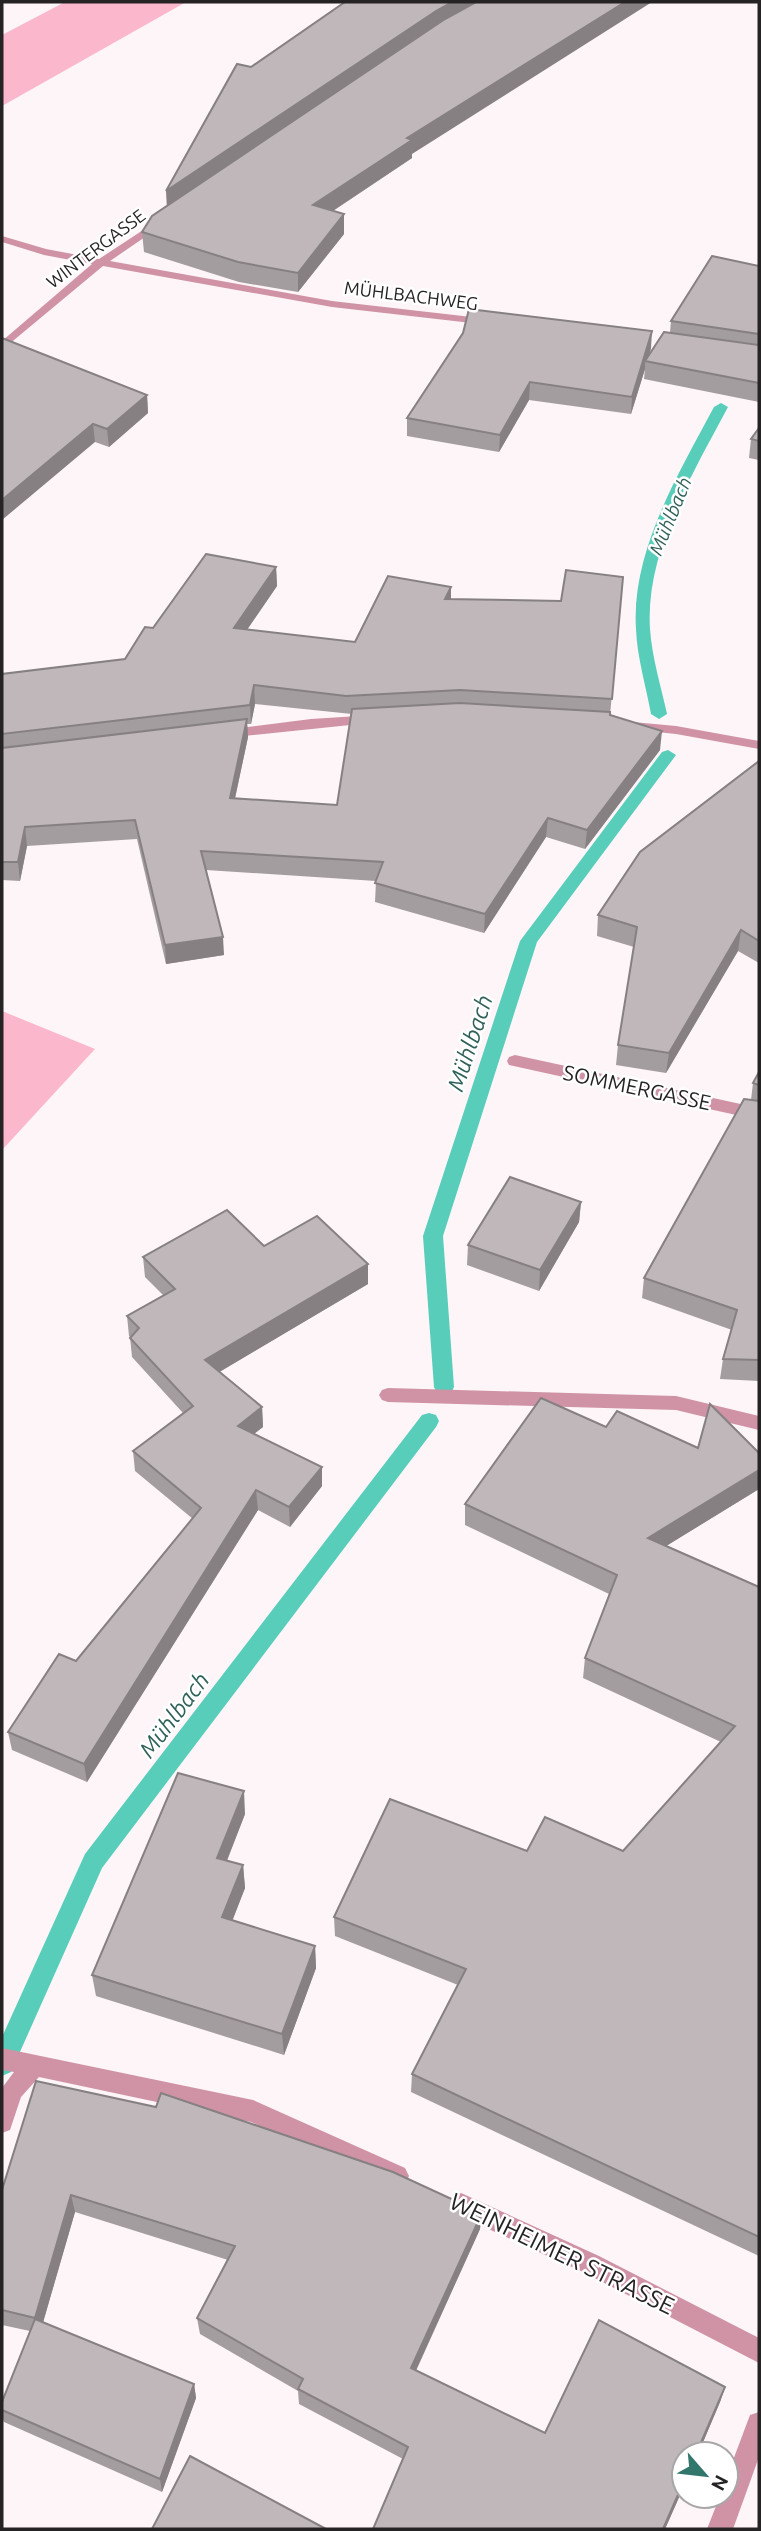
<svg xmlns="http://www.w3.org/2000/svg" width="761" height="2531" font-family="Ubuntu,sans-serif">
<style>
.green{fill:#fbb7cb}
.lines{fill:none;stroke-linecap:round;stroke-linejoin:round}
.stream{fill:#57cdba;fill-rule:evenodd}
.minor{fill:#cf93a5;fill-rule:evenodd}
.wall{fill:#a49d9f;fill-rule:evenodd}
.shaded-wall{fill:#868082}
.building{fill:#bfb7b9;stroke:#868082;stroke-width:2}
.labels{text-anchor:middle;stroke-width:5;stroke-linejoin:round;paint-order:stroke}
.far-street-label{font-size:18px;fill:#262324;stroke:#fff}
.far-water-label{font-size:19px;font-style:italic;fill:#306159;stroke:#fff}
.street-label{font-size:21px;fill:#262324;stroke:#fff}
.water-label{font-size:23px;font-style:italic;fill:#306159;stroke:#fff}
.near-street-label{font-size:24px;fill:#262324;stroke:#fff}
</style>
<rect width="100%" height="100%" fill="#fdf5f7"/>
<g class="green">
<polygon points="65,2 186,2 2,106 2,35"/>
<polygon points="2,1011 95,1049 2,1150"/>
</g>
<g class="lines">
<g class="stream">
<path d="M721,403L728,407C693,473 645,552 650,629C652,658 661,686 667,714L659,719L651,714C646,686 637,657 636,629C631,551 679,473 714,407Z"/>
<polygon points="668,750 676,755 537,942 443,1236 454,1387 451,1393 444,1395 437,1393 434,1387 423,1236 520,941 662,752"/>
<polygon points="429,1413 436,1415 439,1421 436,1427 102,1868 11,2072 2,2076 2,2037 85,1854 422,1415"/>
</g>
<g class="minor">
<polygon points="160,219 164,220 164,224 110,261 332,301 489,319 495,322 489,325 332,307 103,266 2,350 2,341 92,264 44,255 2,242 2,236 46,249 99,259"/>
<polygon points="374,715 381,719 379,722 224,738 217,734 224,730 311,719"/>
<polygon points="622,721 676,726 759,741 759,749 676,734 617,728 617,722"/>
<polygon points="515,1055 759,1108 759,1120 509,1065 507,1061 509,1057"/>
<polygon points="388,1388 676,1396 759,1416 759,1430 676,1410 388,1402 382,1400 379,1395 382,1390"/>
<polygon points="2,2048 253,2100 405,2168 409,2176 405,2184 397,2187 251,2122 39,2077 21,2097 10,2130 2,2133 2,2088 14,2072 2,2070"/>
<polygon points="461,2193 599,2256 759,2338 759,2363 583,2272 453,2213 449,2205 453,2197"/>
<polygon points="759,2412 759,2457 733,2529 707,2529 720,2496 726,2496 726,2479 750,2415"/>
</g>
</g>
<g class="wall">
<polygon points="412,154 412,158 333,211 344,234 298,292 239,282 144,252 142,232"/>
<polygon points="759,266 759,402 644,379 645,369 631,414 529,400 499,452 407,436 407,418 651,348 649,356 670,332 671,321"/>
<polygon points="2,338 147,395 148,413 109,447 95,442"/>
<polygon points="759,428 759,460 749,458 751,439"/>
<path d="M276,567L277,586L247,630L355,642L451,587V600L561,601L623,577L610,715L660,750L585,849L546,837L484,933L375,902L376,881L206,870L224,955L166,964L137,839L27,846L20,881L2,880V674L125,659L153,628ZM255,704L352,714L337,805L235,798L248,737L247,724H251Z"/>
<polygon points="759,761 759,963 738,951 666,1073 616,1065 618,1045 634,947 597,936 598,915"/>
<polygon points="759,1072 759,1381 720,1379 723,1359 732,1330 642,1298 644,1278 751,1100 753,1083"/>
<polygon points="581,1202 579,1222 539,1291 467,1265 468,1245"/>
<polygon points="264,1246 368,1284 219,1372 262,1407 263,1427 254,1434 322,1486 290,1527 258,1510 87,1782 12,1750 8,1732 76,1661 193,1519 135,1471 133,1451 183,1413 132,1357 130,1337 129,1336 127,1316 163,1295 145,1277 143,1257"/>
<polygon points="606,1427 698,1448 759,1453 759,1489 666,1546 759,1587 759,2256 411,2092 412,2074 458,1985 335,1936 334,1917 527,1851 623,1851 721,1742 583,1678 585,1658 609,1594 465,1525 465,1504"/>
<polygon points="245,1814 227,1861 243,1865 245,1888 232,1920 315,1946 316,1968 284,2055 96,1996 92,1975"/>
<polygon points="36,2081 480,2229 416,2371 545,2433 725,2387 720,2402 698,2454 684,2454 684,2486 665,2529 403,2459 299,2404 298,2391 200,2334 197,2318 228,2260 75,2212 43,2322 194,2384 196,2398 162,2492 4,2422 2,2417 2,2402 30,2331 2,2325 2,2190"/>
</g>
<g class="shaded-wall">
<polygon points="452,2 485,2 167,210 166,191 436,11"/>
<polygon points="625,2 652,2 412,154 412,158 313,224 313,205 407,138"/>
<polygon points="344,214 344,234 298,292 298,273"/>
<polygon points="652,331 651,348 647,361 645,361 645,369 631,414 632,397"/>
<polygon points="530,382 529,400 499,452 500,435"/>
<polygon points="147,395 148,413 109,447 107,429"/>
<polygon points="93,424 95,442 2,520 2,500"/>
<polygon points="276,567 277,586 235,647 234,628"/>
<polygon points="451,587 451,605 445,599"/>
<polygon points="254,685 255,704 251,724 250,705"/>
<polygon points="247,719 248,737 231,817 230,798"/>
<polygon points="662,731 660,750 585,849 587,830"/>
<polygon points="548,818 546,837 484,933 485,914"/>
<polygon points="25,827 27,846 20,881 18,862"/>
<polygon points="741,930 738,951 666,1073 669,1053"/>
<polygon points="223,937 224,955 166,964 165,945"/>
<polygon points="581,1202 579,1222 539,1291 540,1270"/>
<polygon points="368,1264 368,1284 206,1380 205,1360"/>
<polygon points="262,1407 263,1427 239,1445 238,1426"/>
<polygon points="322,1467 322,1486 290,1527 289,1507"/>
<polygon points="759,1470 759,1489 645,1559 648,1538"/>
<polygon points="256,1490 258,1510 87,1782 84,1764"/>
<polygon points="244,1791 245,1814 219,1880 217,1858"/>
<polygon points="243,1865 245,1888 225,1940 222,1917"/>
<polygon points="315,1946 316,1968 284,2055 282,2034"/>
<polygon points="71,2195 75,2212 40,2333 35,2318"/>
<polygon points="482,2213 480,2229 410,2383 411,2368"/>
<polygon points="194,2384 196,2398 162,2492 160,2479"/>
<polygon points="725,2387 720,2402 698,2454 696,2454"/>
<polygon points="684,2481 684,2486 665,2529 663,2529"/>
</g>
<g class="building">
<polygon points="345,2 452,2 436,11 166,191 237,64 251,67"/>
<polygon points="476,2 625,2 407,138 412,140 313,205 344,214 298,273 238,262 142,232 152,216 445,19"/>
<polygon points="712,256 759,266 759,334 671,321"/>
<polygon points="469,309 652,331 632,397 530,382 500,435 407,418 463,333"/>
<polygon points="664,332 759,345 759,383 645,361"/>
<polygon points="2,338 147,395 107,429 93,424 2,500"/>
<polygon points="759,428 759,441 751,439"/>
<polygon points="206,554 276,567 234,628 355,642 388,576 451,587 445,599 561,601 566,570 623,577 612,699 460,690 346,696 254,685 250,705 2,734 2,674 125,659 145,627 153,628"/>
<polygon points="460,703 610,712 610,715 662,731 587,830 548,818 485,914 375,883 383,862 201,851 223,937 165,945 135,820 25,827 18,862 2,862 2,748 247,719 230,798 337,805 352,709"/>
<polygon points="759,761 759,941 741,930 669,1053 618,1045 637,927 598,915 640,852"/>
<polygon points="759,1072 759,1085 753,1083"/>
<polygon points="744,1099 759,1101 759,1360 723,1359 737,1310 644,1278"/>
<polygon points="510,1177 581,1202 540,1270 468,1245"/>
<polygon points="227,1210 264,1246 317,1216 368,1264 205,1360 262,1407 238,1426 322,1467 289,1507 256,1490 84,1764 8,1732 59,1654 76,1661 201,1508 133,1451 193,1406 130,1338 139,1328 127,1316 175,1289 143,1257"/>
<polygon points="541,1398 606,1427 617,1411 698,1448 710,1404 759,1453 759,1470 648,1538 759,1587 759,2237 412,2074 466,1969 334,1917 390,1799 527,1851 545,1817 623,1851 735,1726 585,1658 617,1575 465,1504"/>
<polygon points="178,1773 244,1791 217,1858 243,1865 222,1917 315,1946 282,2034 92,1975"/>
<polygon points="36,2081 156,2107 161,2093 393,2172 482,2213 411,2368 545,2433 599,2320 725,2387 696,2454 684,2454 684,2481 663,2529 373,2529 408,2447 298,2389 303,2379 197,2318 235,2246 71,2195 35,2318 2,2310 2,2190"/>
<polygon points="35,2319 194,2384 160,2479 2,2410 2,2402"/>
<polygon points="190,2456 326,2529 152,2529"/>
</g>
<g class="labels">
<g class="far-street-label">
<text transform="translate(96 249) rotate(-37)" y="6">WINTERGASSE</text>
<text transform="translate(411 296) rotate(7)" y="6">MÜHLBACHWEG</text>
</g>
<g class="far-water-label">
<text transform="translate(670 516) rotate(-68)" y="7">Mühlbach</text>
</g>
<g class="street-label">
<text transform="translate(637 1088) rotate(12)" y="7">SOMMERGASSE</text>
</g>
<g class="water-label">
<text transform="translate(470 1043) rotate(-72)" y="8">Mühlbach</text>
<text transform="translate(174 1715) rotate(-53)" y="8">Mühlbach</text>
</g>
<g class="near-street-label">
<text transform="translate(562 2254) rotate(26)" y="8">WEINHEIMER STRASSE</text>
</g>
</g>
<rect width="761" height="2531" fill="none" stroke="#262324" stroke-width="7"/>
<g transform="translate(705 2475) rotate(118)"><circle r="33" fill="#ffffff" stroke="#a8a7a7" stroke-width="2"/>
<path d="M0-5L12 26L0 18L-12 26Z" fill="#32776c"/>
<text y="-10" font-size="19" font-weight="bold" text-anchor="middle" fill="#262324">N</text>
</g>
</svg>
